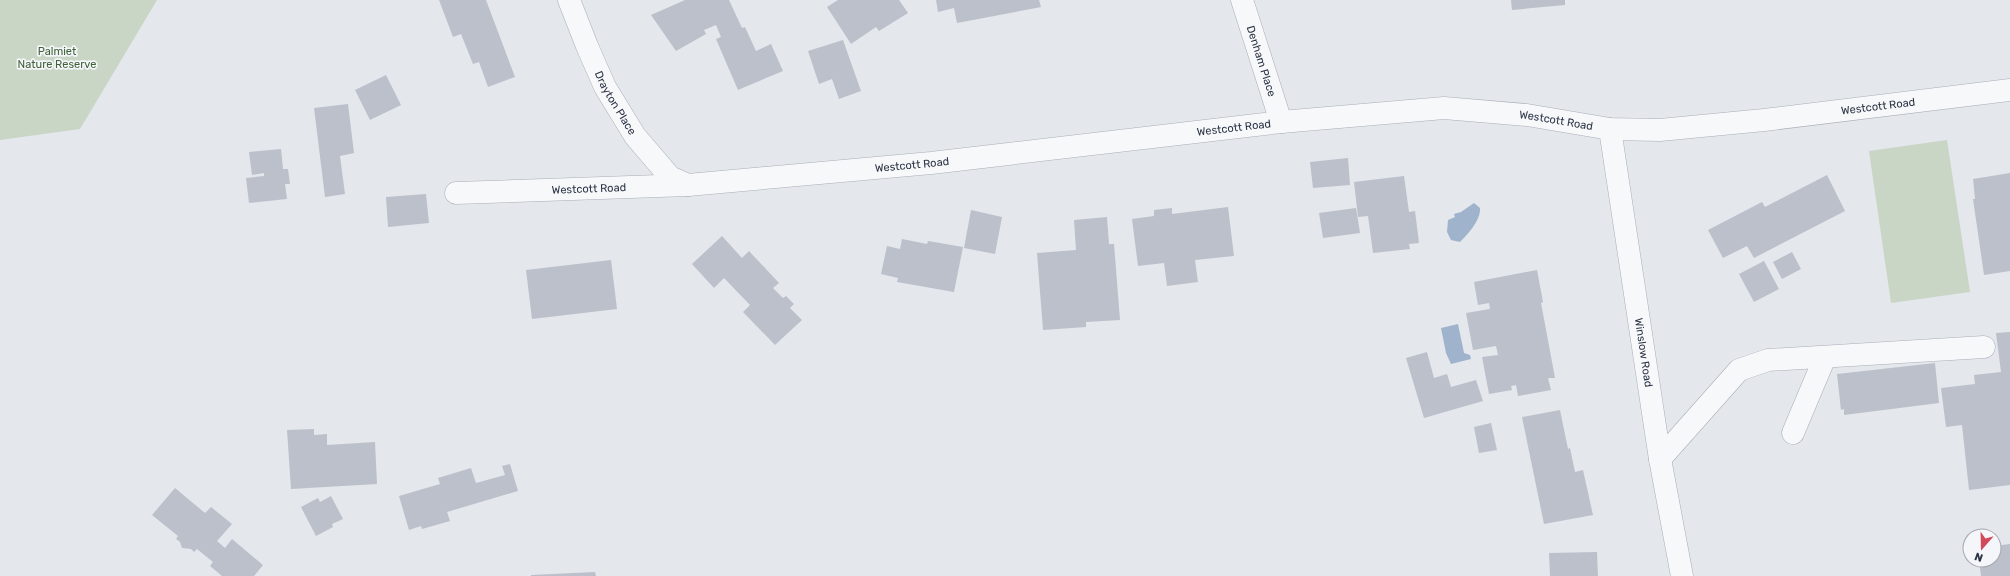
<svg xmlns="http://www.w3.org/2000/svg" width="2010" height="576" font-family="Rubik,sans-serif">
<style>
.green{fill:#c9d6c5}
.water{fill:#9fb4cc}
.building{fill:#bbc0ca}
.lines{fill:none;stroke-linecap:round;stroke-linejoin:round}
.minor-casing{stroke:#a9aeb7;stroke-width:23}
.minor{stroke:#f7f8fa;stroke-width:22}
.labels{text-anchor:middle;stroke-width:3.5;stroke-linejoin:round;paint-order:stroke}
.park-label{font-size:11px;fill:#3f6138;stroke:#f4f6f9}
.street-label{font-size:11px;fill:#2b3445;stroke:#f4f6f9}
</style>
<rect width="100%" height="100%" fill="#e4e7ec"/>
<g class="green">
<polygon points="0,0 157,0 80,129 0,140"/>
<polygon points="1947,140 1970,292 1891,303 1869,151"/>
</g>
<g class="water">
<path d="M1474,203L1480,208C1481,220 1468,234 1460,242L1451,240L1447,232L1448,220L1455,217L1454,214L1461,212Z"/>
<polygon points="1458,324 1464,353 1470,355 1471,359 1451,364 1446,353 1441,328"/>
</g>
<g class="building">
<polygon points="439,0 486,0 515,77 488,87 479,62 473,64 461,34 453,37"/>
<polygon points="685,0 729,0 742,28 745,27 756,51 771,44 783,71 738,90 716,39 721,37 716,25 704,30 706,34 676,51 651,15"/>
<polygon points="838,0 899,0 908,13 879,31 876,27 851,44 827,7"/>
<polygon points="936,0 1039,0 1041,7 957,23 954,8 938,12"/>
<polygon points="1511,0 1565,0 1565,5 1512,10"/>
<polygon points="843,40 861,91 839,99 832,79 819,84 808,51"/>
<polygon points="386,75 401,105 370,120 355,90"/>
<polygon points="348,104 354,153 340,156 345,194 325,197 314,108"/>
<polygon points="281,149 283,169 288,169 290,184 285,184 287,199 249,203 246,178 264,176 264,173 252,175 249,152"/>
<polygon points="1348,158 1350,185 1313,188 1310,162"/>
<polygon points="2010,173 2010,271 1984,275 1973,199 1975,199 1973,179"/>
<polygon points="1827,175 1845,211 1754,258 1747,246 1723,258 1708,230 1762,202 1765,207"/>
<polygon points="1404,176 1409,212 1415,211 1419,243 1409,244 1410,249 1373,253 1368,216 1358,217 1354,182"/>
<polygon points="426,194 429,223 388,227 386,197"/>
<polygon points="1228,207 1234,256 1195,260 1198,282 1167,286 1164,263 1138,266 1132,219 1154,216 1154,210 1172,208 1172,214"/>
<polygon points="1356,208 1360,233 1323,238 1319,213"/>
<polygon points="971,210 1002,217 995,254 964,248"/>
<polygon points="1107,217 1109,244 1114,244 1120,320 1086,322 1086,327 1043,330 1037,253 1076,250 1074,220"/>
<polygon points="722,236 742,258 749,251 779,283 773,288 783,298 786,296 794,304 790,308 802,320 775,345 743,312 750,305 724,278 714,288 692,264"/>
<polygon points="902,239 927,244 928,241 963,247 954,292 897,282 898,278 881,274 887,246 900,249"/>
<polygon points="1792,252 1801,269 1782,279 1773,262"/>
<polygon points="611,260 617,309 532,319 526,270"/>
<polygon points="1764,261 1779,289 1754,302 1739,274"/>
<polygon points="1537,270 1543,302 1541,303 1555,378 1548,378 1551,390 1518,396 1516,385 1511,386 1512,390 1489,394 1482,357 1498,355 1496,346 1473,350 1466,313 1490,309 1489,303 1478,305 1474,282"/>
<polygon points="2010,332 2010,485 1969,490 1962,425 1946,427 1941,388 1975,384 1974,375 2001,372 1996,333"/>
<polygon points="1427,352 1434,378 1447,374 1451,387 1476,380 1483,401 1424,418 1406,358"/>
<polygon points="1935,363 1939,403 1844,415 1844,409 1841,410 1837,374"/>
<polygon points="1560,410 1568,449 1570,448 1575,472 1583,470 1593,515 1544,524 1522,417"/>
<polygon points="1491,423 1497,450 1479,453 1474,427"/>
<polygon points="314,429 314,435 327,434 327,445 375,442 377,484 291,489 287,430"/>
<polygon points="510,464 518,491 447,512 450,521 422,529 421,526 409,530 399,496 440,484 438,478 471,468 476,483 505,475 502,466"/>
<polygon points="175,488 205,513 211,507 232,524 217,541 225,548 232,539 263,565 254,576 222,576 210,566 213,562 197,549 194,552 191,549 182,548 180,542 176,539 178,536 152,515"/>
<polygon points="331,496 343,519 332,524 333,527 316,536 301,507 318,498 320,502"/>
<polygon points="2010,544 2010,576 1981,576 1979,560 1994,560 1994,546"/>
<polygon points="1597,552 1598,576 1550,576 1549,553"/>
<polygon points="595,572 596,576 531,576 531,575"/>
</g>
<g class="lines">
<defs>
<g id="minor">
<path id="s1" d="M569,0L587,46L605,87L635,136L670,177L688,185"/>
<path id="s2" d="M1242,0L1281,122"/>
<path id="s3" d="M1610,129L1660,459L1682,576"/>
<path id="s4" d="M456,193L688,185L931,163L1281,122L1444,108L1527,115L1610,129L1660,130L1764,120L2010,90"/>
<polyline points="1793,433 1825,357"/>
<polyline points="1660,459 1739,370 1768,360 1984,347"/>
</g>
</defs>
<use href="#minor" class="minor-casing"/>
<use href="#minor" class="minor"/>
</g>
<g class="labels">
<g class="park-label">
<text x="57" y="55">Palmiet<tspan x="57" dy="13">Nature Reserve</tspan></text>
</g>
<g class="street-label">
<text dy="4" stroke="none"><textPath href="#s2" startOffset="64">Denham Place</textPath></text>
<text dy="4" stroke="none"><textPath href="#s1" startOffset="113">Drayton Place</textPath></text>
<text dy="4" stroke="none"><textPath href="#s4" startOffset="1429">Westcott Road</textPath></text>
<text dy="4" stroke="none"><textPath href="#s4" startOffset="1105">Westcott Road</textPath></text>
<text dy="4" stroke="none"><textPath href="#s4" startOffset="781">Westcott Road</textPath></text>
<text dy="4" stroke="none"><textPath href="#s4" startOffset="457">Westcott Road</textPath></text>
<text dy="4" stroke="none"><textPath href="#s4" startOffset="133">Westcott Road</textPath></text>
<text dy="4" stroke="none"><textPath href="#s3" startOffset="226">Winslow Road</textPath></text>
</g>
</g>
<g transform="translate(1982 548) rotate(200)"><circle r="19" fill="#f4f6f9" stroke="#a4a8b1"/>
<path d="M0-3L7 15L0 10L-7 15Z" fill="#d1495b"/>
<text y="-6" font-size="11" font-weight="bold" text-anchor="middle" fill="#2b3445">N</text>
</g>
</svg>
